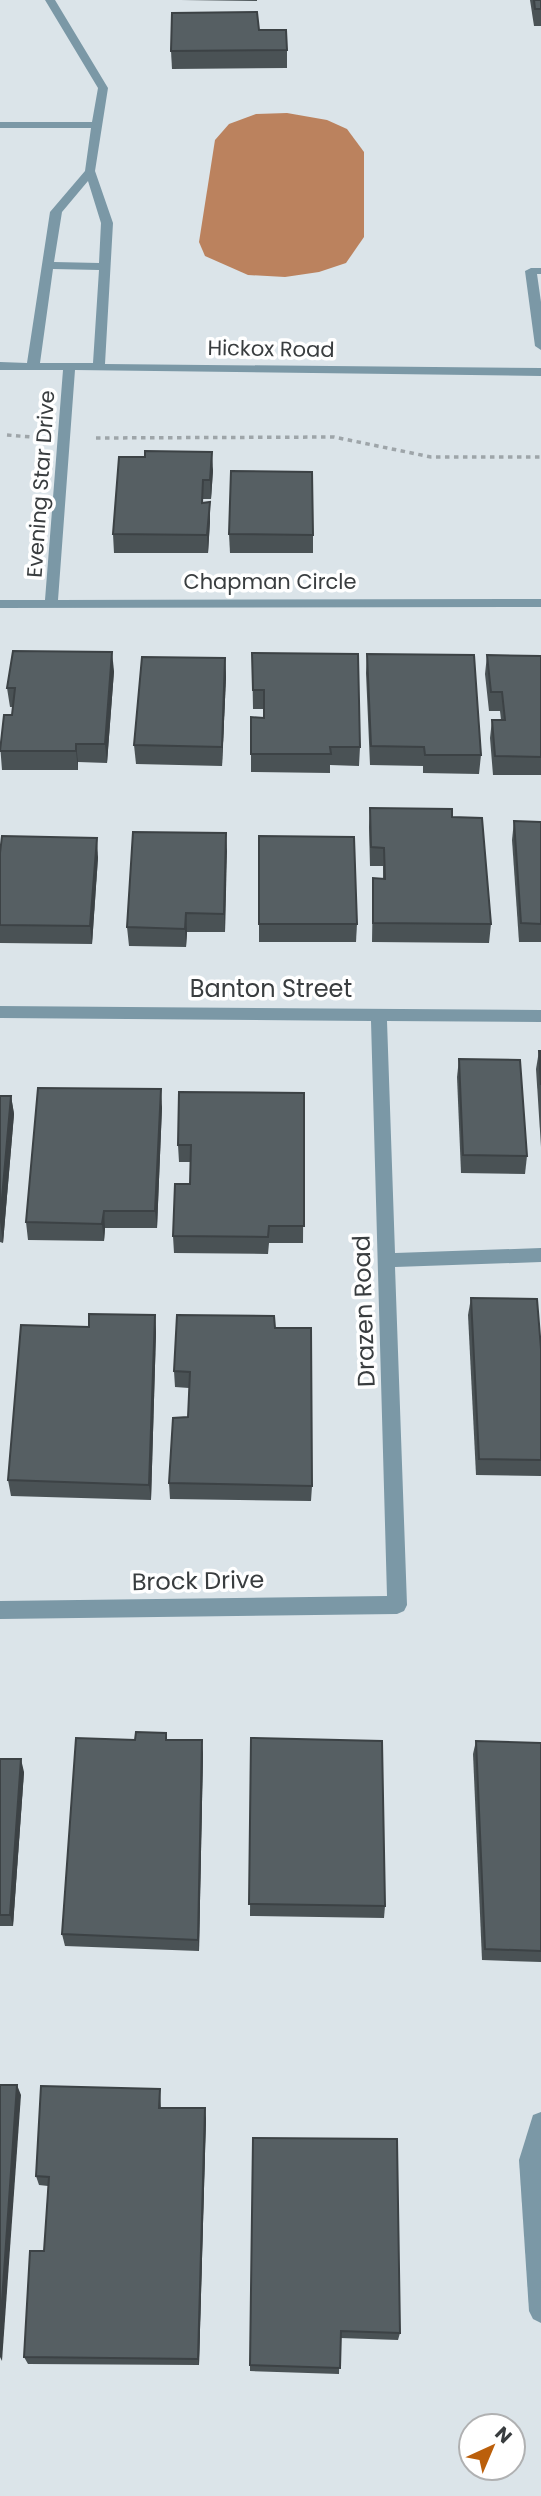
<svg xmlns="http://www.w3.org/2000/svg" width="541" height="2496" font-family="Poppins,sans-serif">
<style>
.water{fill:#bb825e}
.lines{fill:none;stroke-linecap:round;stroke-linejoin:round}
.path{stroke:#9ea5a9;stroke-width:3.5;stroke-dasharray:4.5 4.5;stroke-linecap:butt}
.minor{fill:#7b98a6;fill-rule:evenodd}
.wall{fill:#4a5255}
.shaded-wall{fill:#3c4245}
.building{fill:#565f63;stroke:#3c4245;stroke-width:2}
.labels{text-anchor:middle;stroke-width:7;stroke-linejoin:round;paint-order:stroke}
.far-street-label{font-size:21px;fill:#393d3f;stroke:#fff}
.street-label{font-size:24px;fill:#393d3f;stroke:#fff}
</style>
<rect width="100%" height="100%" fill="#dbe4e9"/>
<polygon class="water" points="287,113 327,120 347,129 364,152 364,237 346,263 319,272 285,277 248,275 205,256 199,242 215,140 229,124 256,114"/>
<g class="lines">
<g class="path">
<polyline points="7,435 31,437"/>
<polyline points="96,438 334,437 431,457 541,457"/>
</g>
<g class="minor">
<path d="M45,0H55L108,88L95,171L113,223L105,364L541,368V376L75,370L58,600L541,599V607L0,608V600H45L63,370H0V362L27,363L50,212L85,171L91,128H0V122H92L98,88ZM88,181L101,223L99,263L54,262L62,212ZM53,269L99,270L93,363H40Z"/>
<polygon points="531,268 541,268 541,274 537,274 541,302 541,350 535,346 525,271"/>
<polygon points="0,1006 541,1010 541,1022 387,1021 395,1253 541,1248 541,1262 395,1267 407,1605 404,1611 397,1614 0,1619 0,1601 387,1596 371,1021 0,1018"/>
<polygon points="541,2112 541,2323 533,2319 529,2311 519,2160 533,2115"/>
</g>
</g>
<g class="wall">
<polygon points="181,0 257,0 257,1"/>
<polygon points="530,0 541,0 541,26 534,26"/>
<polygon points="259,30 287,50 287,68 172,69 171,51"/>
<polygon points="213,470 211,499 203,499 203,503 210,502 210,521 208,553 114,553 113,534"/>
<polygon points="229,534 313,535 313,553 230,553"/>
<polygon points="252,653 360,747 359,766 330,765 330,773 251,772 251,717 264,718 264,709 253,709"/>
<polygon points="367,654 481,755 479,774 423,773 423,766 370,765 366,673"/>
<polygon points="487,655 541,656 541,775 493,775 490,738 492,720 501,720 500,711 489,711 485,674"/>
<polygon points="225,658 226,677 222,766 136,764 134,745"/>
<polygon points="114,671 107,763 78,762 78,770 2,770 0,744 12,715 13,707 10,707 7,688"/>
<polygon points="370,808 452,817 491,924 489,943 372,942 373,878 383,879 383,866 370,866 369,827"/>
<polygon points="514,821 541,822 541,942 519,942 512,840"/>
<polygon points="226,833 225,932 187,932 186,947 129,946 127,927"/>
<polygon points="259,836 357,924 356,942 259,942"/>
<polygon points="0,853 98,857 92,944 0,943"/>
<polygon points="539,1051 541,1051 541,1147 536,1069"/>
<polygon points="459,1059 527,1156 525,1174 461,1173 457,1077"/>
<polygon points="304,1093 303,1243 269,1243 268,1254 174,1253 173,1236 190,1184 191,1162 179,1162 178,1145"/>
<polygon points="0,1096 11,1096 14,1114 3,1243 0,1242"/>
<polygon points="162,1107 157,1228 105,1228 104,1241 28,1240 26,1222"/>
<polygon points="471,1298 541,1349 541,1476 476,1475 468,1315"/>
<polygon points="155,1315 156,1332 151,1500 11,1496 8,1480 89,1327"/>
<polygon points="275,1328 312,1486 311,1501 170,1499 169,1483 188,1417 189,1388 175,1387 174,1371"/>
<polygon points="166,1733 167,1740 203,1753 199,1951 65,1946 62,1934 135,1740"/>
<polygon points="251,1738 385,1906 384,1918 250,1916"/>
<polygon points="476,1741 541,1743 541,1962 482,1960 473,1754"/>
<polygon points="0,1759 24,1772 13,1926 0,1926"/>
<polygon points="160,2089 161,2108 206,2118 199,2365 28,2364 24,2357 44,2251 48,2186 39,2185 36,2176"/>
<polygon points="397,2139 400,2333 398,2340 340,2338 339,2374 250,2371 250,2365"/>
</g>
<g class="shaded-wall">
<polygon points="212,452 213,470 211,499 210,480"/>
<polygon points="210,502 210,521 208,553 207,535"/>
<polygon points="112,652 114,671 107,763 105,744"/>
<polygon points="225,658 226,677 222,766 222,747"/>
<polygon points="76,744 78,762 78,770 76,751"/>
<polygon points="226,833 227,851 225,932 224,914"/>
<polygon points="97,838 98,857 92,944 90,926"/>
<polygon points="186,913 187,932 186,947 185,929"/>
<polygon points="161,1089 162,1107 157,1228 155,1211"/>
<polygon points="11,1096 14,1114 3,1243 0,1221"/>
<polygon points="104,1211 105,1228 104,1241 102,1224"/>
<polygon points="155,1315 156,1332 151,1500 149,1485"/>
<polygon points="202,1740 203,1753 199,1951 198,1940"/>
<polygon points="21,1759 24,1772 13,1926 10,1915"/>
<polygon points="17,2085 21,2095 2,2361 0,2357 0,2330"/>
<polygon points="205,2108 206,2118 199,2365 198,2359"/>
</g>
<g class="building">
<polygon points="534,0 541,0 541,9 535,9"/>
<polygon points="257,12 259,30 286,30 287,50 171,51 172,13"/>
<polygon points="145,451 212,452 210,480 203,480 202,503 210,502 207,535 113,534 119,457 145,457"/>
<polygon points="231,471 312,472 313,535 229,534"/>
<polygon points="13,651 112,652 105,744 76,744 76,751 0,751 4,715 12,715 15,688 7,688"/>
<polygon points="252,653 358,654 360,747 330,747 331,754 251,754 251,717 264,718 264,690 253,690"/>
<polygon points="367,654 474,655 481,755 425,755 424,747 371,746"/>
<polygon points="487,655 541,656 541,757 495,756 492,720 505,720 502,692 491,692"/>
<polygon points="142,657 225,658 222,747 134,745"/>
<polygon points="370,808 452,809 452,817 482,818 491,924 373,923 373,878 385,879 384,848 371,847"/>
<polygon points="514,821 541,822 541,924 521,923"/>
<polygon points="133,832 226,833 224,914 186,913 185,929 127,927"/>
<polygon points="2,836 97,838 90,926 0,925 0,853"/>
<polygon points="259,836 354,837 357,924 259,924"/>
<polygon points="539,1051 541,1051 541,1085"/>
<polygon points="459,1059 520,1060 527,1156 463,1155"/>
<polygon points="38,1088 161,1089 155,1211 104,1211 102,1224 26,1222"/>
<polygon points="179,1092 304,1093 304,1226 269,1226 268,1237 173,1236 175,1184 190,1184 191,1145 178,1145"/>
<polygon points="0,1096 11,1096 0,1221"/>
<polygon points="471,1298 537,1299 541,1349 541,1460 479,1459"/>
<polygon points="89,1314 155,1315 149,1485 8,1480 21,1325 89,1327"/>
<polygon points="177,1315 274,1316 275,1328 311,1328 312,1486 169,1483 173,1418 188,1417 190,1372 174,1371"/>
<polygon points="136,1732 166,1733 166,1740 202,1740 198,1940 62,1934 76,1738 135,1740"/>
<polygon points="251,1738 382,1741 385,1906 249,1904"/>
<polygon points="476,1741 541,1743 541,1951 485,1949"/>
<polygon points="0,1759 21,1759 10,1915 0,1915"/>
<polygon points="0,2085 17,2085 0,2330"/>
<polygon points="41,2086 160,2089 159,2108 205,2108 198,2359 24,2357 30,2251 44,2251 49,2177 36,2176"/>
<polygon points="253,2138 397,2139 400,2333 341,2331 340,2368 250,2365"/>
</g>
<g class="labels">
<g class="far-street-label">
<text transform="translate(271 349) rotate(1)" y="7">Hickox Road</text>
<text transform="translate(41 484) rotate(-86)" y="7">Evening Star Drive</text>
<text x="270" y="589">Chapman Circle</text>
</g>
<g class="street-label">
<text x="271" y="997">Banton Street</text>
<text transform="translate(364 1311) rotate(-92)" y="8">Drazen Road</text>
<text transform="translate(198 1581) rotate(-1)" y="8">Brock Drive</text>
</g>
</g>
<g transform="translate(492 2447) rotate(44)"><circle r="33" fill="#ffffff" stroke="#b0b1b2" stroke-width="2"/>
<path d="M0-5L12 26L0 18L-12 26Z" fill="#bb5f0b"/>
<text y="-10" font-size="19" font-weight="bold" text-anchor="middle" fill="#393d3f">N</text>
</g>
</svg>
